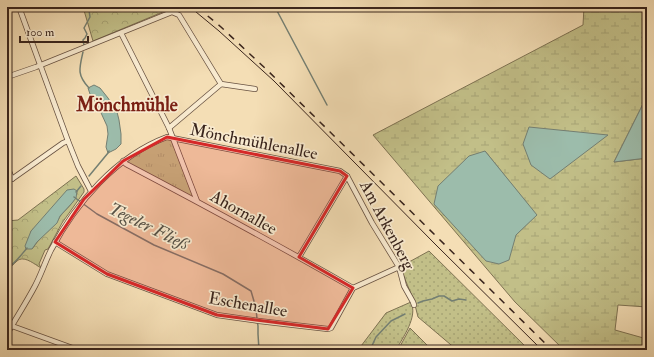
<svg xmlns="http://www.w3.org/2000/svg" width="654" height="357" font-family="'IM FELL Double Pica',serif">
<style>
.grass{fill:url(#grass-dots);stroke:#7e7252}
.forest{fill:url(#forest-crowns);stroke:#7e7252;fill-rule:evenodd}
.wetland{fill:url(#wetland-marsh);stroke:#7e7252;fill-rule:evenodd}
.park{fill:url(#park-tufts);stroke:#7e7252}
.water{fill:#9cbcab;stroke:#747f72}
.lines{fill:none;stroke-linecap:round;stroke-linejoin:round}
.stream{stroke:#747f72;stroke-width:1.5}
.street-casing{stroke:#685242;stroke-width:6}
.street{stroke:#f8eacf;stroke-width:4.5}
.tram{stroke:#39241c;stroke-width:1}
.rail{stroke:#39241c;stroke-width:1.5;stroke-dasharray:7 7;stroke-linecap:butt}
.marked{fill:#d62828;fill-opacity:0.2;stroke:#d62828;stroke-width:3;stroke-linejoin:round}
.labels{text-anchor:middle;stroke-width:3.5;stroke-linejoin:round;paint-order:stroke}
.street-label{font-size:17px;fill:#39241c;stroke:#f8eacf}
.water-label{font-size:18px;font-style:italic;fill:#575247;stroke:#f8eacf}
.quarter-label{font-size:19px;font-weight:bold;fill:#7a1f14;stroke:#f8eacf}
</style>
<defs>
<pattern id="grass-dots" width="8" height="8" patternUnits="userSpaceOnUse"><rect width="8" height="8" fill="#c2bf88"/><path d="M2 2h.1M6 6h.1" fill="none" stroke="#a7a475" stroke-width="1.8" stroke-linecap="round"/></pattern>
<pattern id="forest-crowns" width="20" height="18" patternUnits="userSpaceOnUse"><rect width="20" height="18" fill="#c2bf88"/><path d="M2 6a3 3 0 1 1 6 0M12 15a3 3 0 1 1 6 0" fill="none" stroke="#a7a475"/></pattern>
<pattern id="wetland-marsh" width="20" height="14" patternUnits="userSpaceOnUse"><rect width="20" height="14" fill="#c2bf88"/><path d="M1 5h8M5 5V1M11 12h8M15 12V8" fill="none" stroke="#a7a475"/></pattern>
<pattern id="park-tufts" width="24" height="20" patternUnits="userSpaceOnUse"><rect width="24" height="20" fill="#c2bf88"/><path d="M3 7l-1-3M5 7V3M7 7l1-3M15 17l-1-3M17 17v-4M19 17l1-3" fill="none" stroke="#a7a475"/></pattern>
</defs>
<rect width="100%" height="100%" fill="#f4deb5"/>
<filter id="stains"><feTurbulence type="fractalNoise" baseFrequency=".005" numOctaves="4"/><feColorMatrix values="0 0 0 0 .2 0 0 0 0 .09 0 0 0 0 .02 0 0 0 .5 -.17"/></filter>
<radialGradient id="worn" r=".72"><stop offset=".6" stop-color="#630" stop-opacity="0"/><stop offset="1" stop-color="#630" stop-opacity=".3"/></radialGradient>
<g class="grass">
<polygon points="429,251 529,350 457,350 418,317 414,301 400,267"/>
<path d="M411,302C418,317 403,337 396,350H358L386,313Z"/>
<polygon points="410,328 432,350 398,350"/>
</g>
<g class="forest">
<polygon points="83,7 167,7 170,9 93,41"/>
<path d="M76,176L84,189V192L62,223L48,249L45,250L39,264L41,268C34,264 24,255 17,261C14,264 11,267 7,269V221L18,220ZM77,191C75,202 69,206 62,214C59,217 58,221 55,224C47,233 38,239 32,249L31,231Z"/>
</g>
<path class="wetland" d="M584,7H635L636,11H647V20L642,38L647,37V96L614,162L647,158V307L618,305L615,330L647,339V350H564L515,302L373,135L583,25ZM485,151L536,215L516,235Z"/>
<polygon class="park" points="167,137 173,139 196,200 124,161"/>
<g class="water">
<polygon points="94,85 100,88 108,98 117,112 119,120 121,134 121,144 116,149 108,153 106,147 108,134 107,126 97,104 90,94 88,88"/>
<polygon points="647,96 647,158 614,162"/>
<polygon points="529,127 608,135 550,179 531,165 523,144"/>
<polygon points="485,151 537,215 516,235 509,260 499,264 486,261 434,204 438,186 469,156"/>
<polygon points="74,189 77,191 76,198 72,203 60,216 57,223 37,242 32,249 26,249 25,246 31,231 67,190"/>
</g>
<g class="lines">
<g class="stream">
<polyline points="275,7 327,105"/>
<polyline points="84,45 83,40 85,38 87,34 84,28 90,17 89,10 91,7"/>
<path d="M83,52C79,69 77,75 89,88"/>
<polyline points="89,176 108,153 109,151"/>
<polyline points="76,192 81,186"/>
<polyline points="74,197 97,214 154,245 223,274 251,291 256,308 257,319 258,326 258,334 259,350"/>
<path d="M7,268C15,264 21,255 27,248"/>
<polyline points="418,303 423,301 432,299 439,296 444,296 452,301 459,299 466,300"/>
<polyline points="370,350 376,337 391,321 405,314"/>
</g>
<defs>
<g id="street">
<polyline points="19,7 68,141 78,166 91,191"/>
<polyline points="7,9 12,7"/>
<polyline points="121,33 169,128 197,201"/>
<polyline points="7,77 36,67 172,12 179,15 221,84"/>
<polyline points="169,128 221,84 255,89"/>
<path d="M123,161L126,164C202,204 278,245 353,288"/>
<polyline points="7,166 12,179"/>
<polyline points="7,180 12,179 63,143 68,141"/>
<polyline points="55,242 107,274 217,315 259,321 328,329 331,328 353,288 399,267"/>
<polyline points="299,257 347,176"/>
<polyline points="7,326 12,326 78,350"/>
<path d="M7,334C16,318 26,303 35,286C41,275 45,262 51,250C76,203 116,156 167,137L340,171L347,176L372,223L399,267L404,286L413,302L414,305"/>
</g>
</defs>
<use href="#street" class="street-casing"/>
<use href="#street" class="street"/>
<polyline class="tram" points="190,7 219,31 274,81 436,245 542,350"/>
<polyline class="rail" points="197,7 221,27 267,70 552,350"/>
</g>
<path class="marked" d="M167,137L340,171L347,176L299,257L353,288L328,329L217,315L107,274L55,242L84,199L123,161Z"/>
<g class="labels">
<g class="street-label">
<text transform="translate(254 141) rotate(11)" y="6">Mönchmühlenallee</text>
<text transform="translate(244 212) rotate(29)" y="6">Ahornallee</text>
<text transform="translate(388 225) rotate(62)" y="6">Am Arkenberg</text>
<text transform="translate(248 304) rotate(10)" y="6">Eschenallee</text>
</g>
<g class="water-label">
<text transform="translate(149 226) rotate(26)" y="6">Tegeler Fließ</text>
</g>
<g class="quarter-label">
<text x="127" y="111">Mönchmühle</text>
</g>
</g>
<rect width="654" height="357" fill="none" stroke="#f4deb5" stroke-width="24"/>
<rect x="8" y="8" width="638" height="341" fill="none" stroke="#39241c" stroke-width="2"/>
<rect x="12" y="12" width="630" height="333" fill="none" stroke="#39241c"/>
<path d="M20 36v6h68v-6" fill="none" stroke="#39241c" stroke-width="2"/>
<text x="26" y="36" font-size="12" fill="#39241c" stroke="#f8eacf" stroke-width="3" paint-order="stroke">100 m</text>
<rect width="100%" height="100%" filter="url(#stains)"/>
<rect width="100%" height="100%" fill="url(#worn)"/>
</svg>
